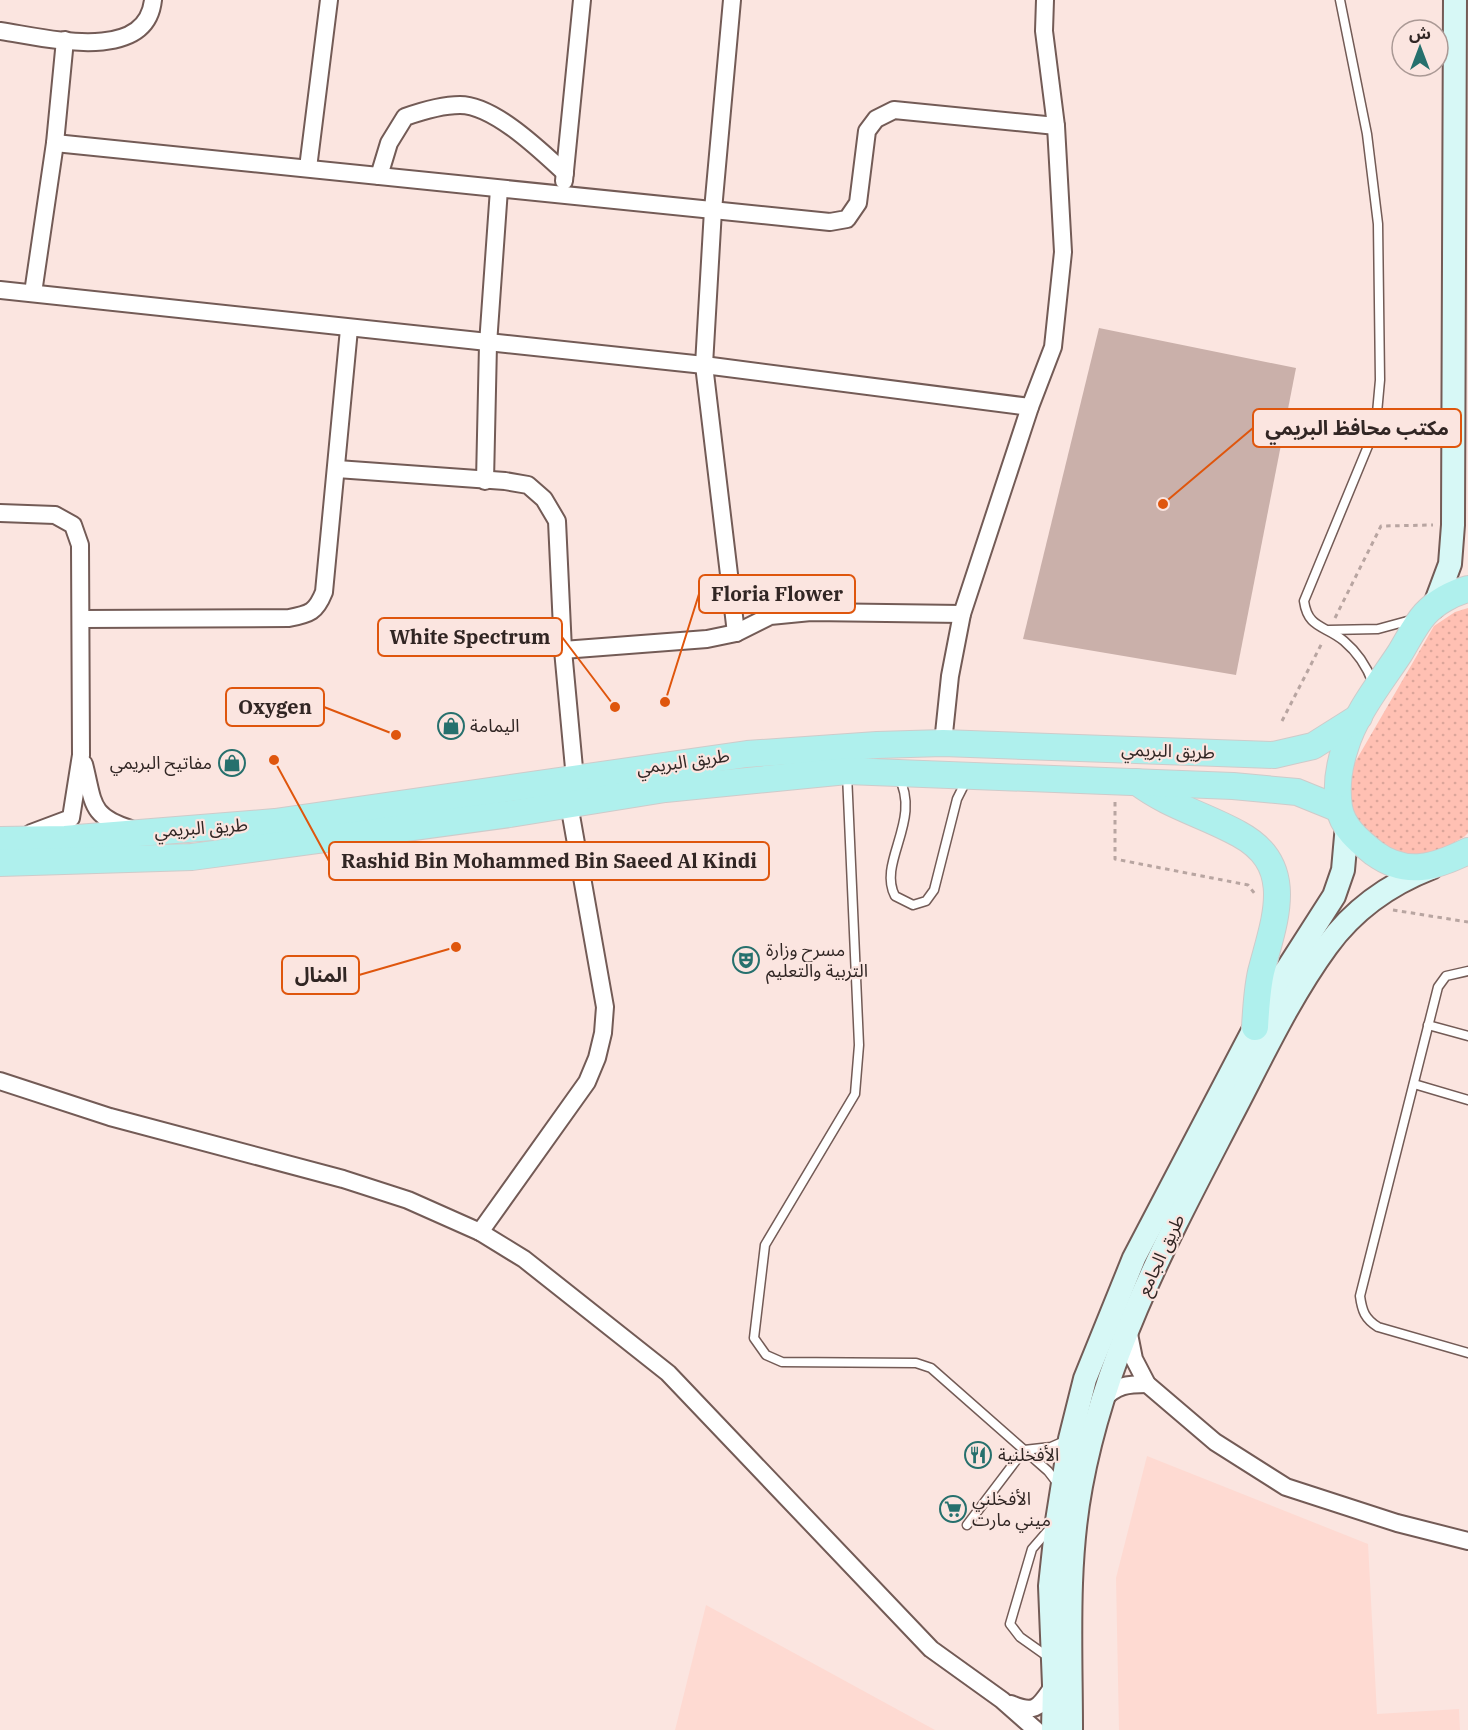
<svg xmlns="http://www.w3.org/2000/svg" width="1468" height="1730" font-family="'IBM Plex Serif','Noto Sans Arabic',serif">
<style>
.built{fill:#fedad2}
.grass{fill:url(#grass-dots)}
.building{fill:#cab0aa}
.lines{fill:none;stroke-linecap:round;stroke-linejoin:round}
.lane-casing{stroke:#735b56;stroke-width:11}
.street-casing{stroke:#735b56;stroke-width:20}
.secondary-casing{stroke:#735b56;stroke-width:26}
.primary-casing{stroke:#cecbca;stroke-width:28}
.path{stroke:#b8a5a1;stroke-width:3;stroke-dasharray:4.5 4.5;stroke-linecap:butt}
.lane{stroke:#fff;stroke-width:8}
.street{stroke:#fff;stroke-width:16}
.secondary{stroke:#d7f8f6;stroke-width:22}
.primary{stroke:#aff0ed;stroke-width:26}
.labels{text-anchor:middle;stroke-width:4.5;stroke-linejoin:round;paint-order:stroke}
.poi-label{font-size:18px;fill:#312624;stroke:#fbe5e0;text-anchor:start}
.street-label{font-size:18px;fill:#312624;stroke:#fbe5e0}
.leader{fill:none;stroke:#df560d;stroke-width:2}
.callout-dot{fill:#df560d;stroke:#fbe5e0;stroke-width:2}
.callout{fill:#fbe5e0;stroke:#df560d;stroke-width:2}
.callout-label{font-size:20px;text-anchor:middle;font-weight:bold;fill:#312624}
</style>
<defs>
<pattern id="grass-dots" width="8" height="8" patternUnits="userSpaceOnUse" patternTransform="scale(1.5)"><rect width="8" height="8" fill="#ffc0b3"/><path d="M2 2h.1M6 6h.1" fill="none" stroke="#dba59a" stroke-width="1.8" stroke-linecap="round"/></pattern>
</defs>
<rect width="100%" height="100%" fill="#fbe5e0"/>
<g class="built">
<polygon points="1147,1456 1368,1544 1377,1714 1459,1709 1460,1730 1119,1730 1116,1578"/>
<polygon points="706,1605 935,1730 675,1730"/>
</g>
<path class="grass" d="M1468,608V833L1464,837C1454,842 1442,851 1431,854C1397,862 1352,834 1346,799C1345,792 1346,783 1347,776L1434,626L1455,612Z"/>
<polygon class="building" points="1099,328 1296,368 1236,675 1023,639"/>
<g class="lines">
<defs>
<g id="lane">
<path d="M1340,0L1367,134L1378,224L1380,380L1377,413L1368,446L1304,601C1308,629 1325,625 1344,641C1357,652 1367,667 1373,683"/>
<polyline points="1329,630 1378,629 1411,620"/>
<polyline points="847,774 859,1045 855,1094 765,1245 754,1338 766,1355 782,1362 916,1363 931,1368 1048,1471 1058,1484"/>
<path d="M898,776C923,820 877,862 895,896L913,905L926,901L934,890L957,799L966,781"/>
<path d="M1468,971L1446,976L1438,987L1360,1296C1362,1311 1365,1319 1378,1327L1468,1353"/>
<polyline points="1428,1025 1468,1036"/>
<polyline points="1414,1084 1468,1100"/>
<polyline points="1024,1450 1051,1447 1067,1440"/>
<polyline points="967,1525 1024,1450"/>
<polyline points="1051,1659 1020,1637 1010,1624 1032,1549 1052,1526"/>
</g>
<g id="street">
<polyline points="732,0 713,210 704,365 736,633"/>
<path d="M0,31C43,37 146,65 153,0"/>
<polyline points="55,143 830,222 847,219 858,203 867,131 876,119 894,110 1056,126"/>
<polyline points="308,168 329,0"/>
<path d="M379,176L389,143L405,117C422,111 441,105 460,105C494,105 541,151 565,173"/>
<polyline points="564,181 582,0"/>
<polyline points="0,290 704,365 1030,407"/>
<polyline points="33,293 55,143 65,40"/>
<polyline points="337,469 505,481 528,485 544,499 557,521 563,650 575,779"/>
<polyline points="485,481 488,344 499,189"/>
<polyline points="0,513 55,515 73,525 80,545 81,755 71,818 31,833"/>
<path d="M82,619L289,618C310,614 316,612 324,592L349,329"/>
<polyline points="563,650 707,639 736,633 770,616 811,612 962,614"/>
<polyline points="943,743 950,676 962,614 1030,407 1053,347 1063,252 1056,126 1044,31 1045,0"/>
<path d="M84,764C94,803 89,816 131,829"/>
<polyline points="0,1081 110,1117 343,1179 408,1200 480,1232 524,1259 668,1373 931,1649 1002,1700 1036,1730"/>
<polyline points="480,1232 587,1082 597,1058 603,1033 605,1007 569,804"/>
<polyline points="1128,1329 1134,1359 1147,1384 1215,1442 1286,1487 1397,1523 1468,1541"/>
<path d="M1102,1400C1117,1385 1127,1384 1147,1384"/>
<path d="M1011,1704C1037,1715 1039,1706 1054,1685"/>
</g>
<g id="secondary">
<polyline points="1434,607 1450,564 1453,525 1455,0"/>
<polyline points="1053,1730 1054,1685 1050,1586 1057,1521 1070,1439 1085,1379 1134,1258 1277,985 1334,896 1343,870 1347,825"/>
<path d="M1071,1730C1071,1649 1066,1566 1081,1486C1106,1351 1169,1236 1231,1116C1261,1059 1289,998 1327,946C1354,909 1390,884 1431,868"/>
</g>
<g id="primary">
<path d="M1468,589C1453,593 1436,602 1425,614C1415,625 1408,640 1400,653C1381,682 1355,714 1345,748C1339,766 1336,788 1339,807C1342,827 1359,841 1374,853C1407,877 1435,867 1468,851"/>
<path d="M1137,782C1168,806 1205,815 1239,834C1298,866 1274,921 1261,972C1257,990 1256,1009 1255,1027"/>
<polyline points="0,840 65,839 275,822 747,754 877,745 943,743 1274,755 1313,746 1359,717"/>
<polyline points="0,863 192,857 510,814 665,789 847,771 1233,786 1297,792 1339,809"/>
</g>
</defs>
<use href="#lane" class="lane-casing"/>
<use href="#street" class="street-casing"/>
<use href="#secondary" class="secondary-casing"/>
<use href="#primary" class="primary-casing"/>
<g class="path">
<polyline points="1335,618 1381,526 1433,525"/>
<polyline points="1282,721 1322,643"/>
<polyline points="1115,802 1115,859 1248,885 1255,894"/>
<polyline points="1393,910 1468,922"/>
</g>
<use href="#lane" class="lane"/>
<use href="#street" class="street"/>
<use href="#secondary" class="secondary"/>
<use href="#primary" class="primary"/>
</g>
<defs>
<symbol id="shop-ring" viewBox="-11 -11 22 22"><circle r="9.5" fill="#fbe5e0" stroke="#26706d" stroke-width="1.5"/><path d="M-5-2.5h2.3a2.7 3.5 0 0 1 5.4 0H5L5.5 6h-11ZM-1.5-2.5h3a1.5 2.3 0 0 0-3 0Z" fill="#26706d"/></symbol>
<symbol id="theatre-ring" viewBox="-11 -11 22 22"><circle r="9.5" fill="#fbe5e0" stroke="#26706d" stroke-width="1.5"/><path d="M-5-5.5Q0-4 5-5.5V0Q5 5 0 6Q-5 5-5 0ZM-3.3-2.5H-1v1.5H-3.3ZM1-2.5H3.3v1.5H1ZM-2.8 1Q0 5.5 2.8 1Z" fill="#26706d"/></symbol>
<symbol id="restaurant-ring" viewBox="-11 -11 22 22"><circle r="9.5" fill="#fbe5e0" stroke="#26706d" stroke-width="1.5"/><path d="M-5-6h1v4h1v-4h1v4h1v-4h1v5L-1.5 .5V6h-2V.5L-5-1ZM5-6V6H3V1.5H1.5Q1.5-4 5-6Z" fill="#26706d"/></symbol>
<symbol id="supermarket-ring" viewBox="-11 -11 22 22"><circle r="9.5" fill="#fbe5e0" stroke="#26706d" stroke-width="1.5"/><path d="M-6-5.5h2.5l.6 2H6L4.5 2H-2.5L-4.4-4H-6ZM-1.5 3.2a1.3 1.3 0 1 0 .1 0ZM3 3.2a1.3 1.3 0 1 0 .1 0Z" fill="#26706d"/></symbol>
</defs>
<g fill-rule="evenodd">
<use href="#shop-ring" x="436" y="711" width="30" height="30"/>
<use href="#shop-ring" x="217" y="748" width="30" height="30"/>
<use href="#theatre-ring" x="731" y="945" width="30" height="30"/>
<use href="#restaurant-ring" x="963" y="1440" width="30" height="30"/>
<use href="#supermarket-ring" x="938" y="1494" width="30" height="30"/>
</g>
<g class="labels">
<g class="poi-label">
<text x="470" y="732">اليمامة</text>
<text x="212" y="769" text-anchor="end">مفاتيح البريمي</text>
<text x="766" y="956">مسرح وزارة<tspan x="766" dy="21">التربية والتعليم</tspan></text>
<text x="998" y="1461">الأفخلنية</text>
<text x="972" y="1505">الأفخلني<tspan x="972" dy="21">ميني مارت</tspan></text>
</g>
<g class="street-label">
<text transform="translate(1168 751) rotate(2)" y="6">طريق البريمي</text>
<text transform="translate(683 762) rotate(-8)" y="6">طريق البريمي</text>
<text transform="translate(201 828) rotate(-4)" y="6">طريق البريمي</text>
<text transform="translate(1161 1255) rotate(-65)" y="6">طريق الجامع</text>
</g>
</g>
<path class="leader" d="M1163 504L1253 428M665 702L699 594M615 707L562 637M396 735L324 707M274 760L329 861M456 947L359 975"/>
<g class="callout-dot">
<circle cx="1163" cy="504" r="6"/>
<circle cx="665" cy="702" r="6"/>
<circle cx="615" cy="707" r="6"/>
<circle cx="396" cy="735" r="6"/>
<circle cx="274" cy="760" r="6"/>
<circle cx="456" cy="947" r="6"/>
</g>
<g class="callout">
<rect x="1253" y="409" width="208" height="38" rx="6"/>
<rect x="699" y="575" width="156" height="38" rx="6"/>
<rect x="378" y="618" width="184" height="38" rx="6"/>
<rect x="226" y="688" width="98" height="38" rx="6"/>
<rect x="329" y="842" width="440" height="38" rx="6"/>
<rect x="282" y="956" width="77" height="38" rx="6"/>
</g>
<g class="callout-label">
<text x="1357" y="435">مكتب محافظ البريمي</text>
<text x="777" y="601">Floria Flower</text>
<text x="470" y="644">White Spectrum</text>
<text x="275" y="714">Oxygen</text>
<text x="549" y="868">Rashid Bin Mohammed Bin Saeed Al Kindi</text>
<text x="321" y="982">المنال</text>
</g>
<g transform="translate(1420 48)"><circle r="28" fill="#fbe5e0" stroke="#aa9995" stroke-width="1.5"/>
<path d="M0-4.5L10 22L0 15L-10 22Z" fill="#26706d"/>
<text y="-9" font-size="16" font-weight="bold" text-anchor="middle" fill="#312624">ش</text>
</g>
</svg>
